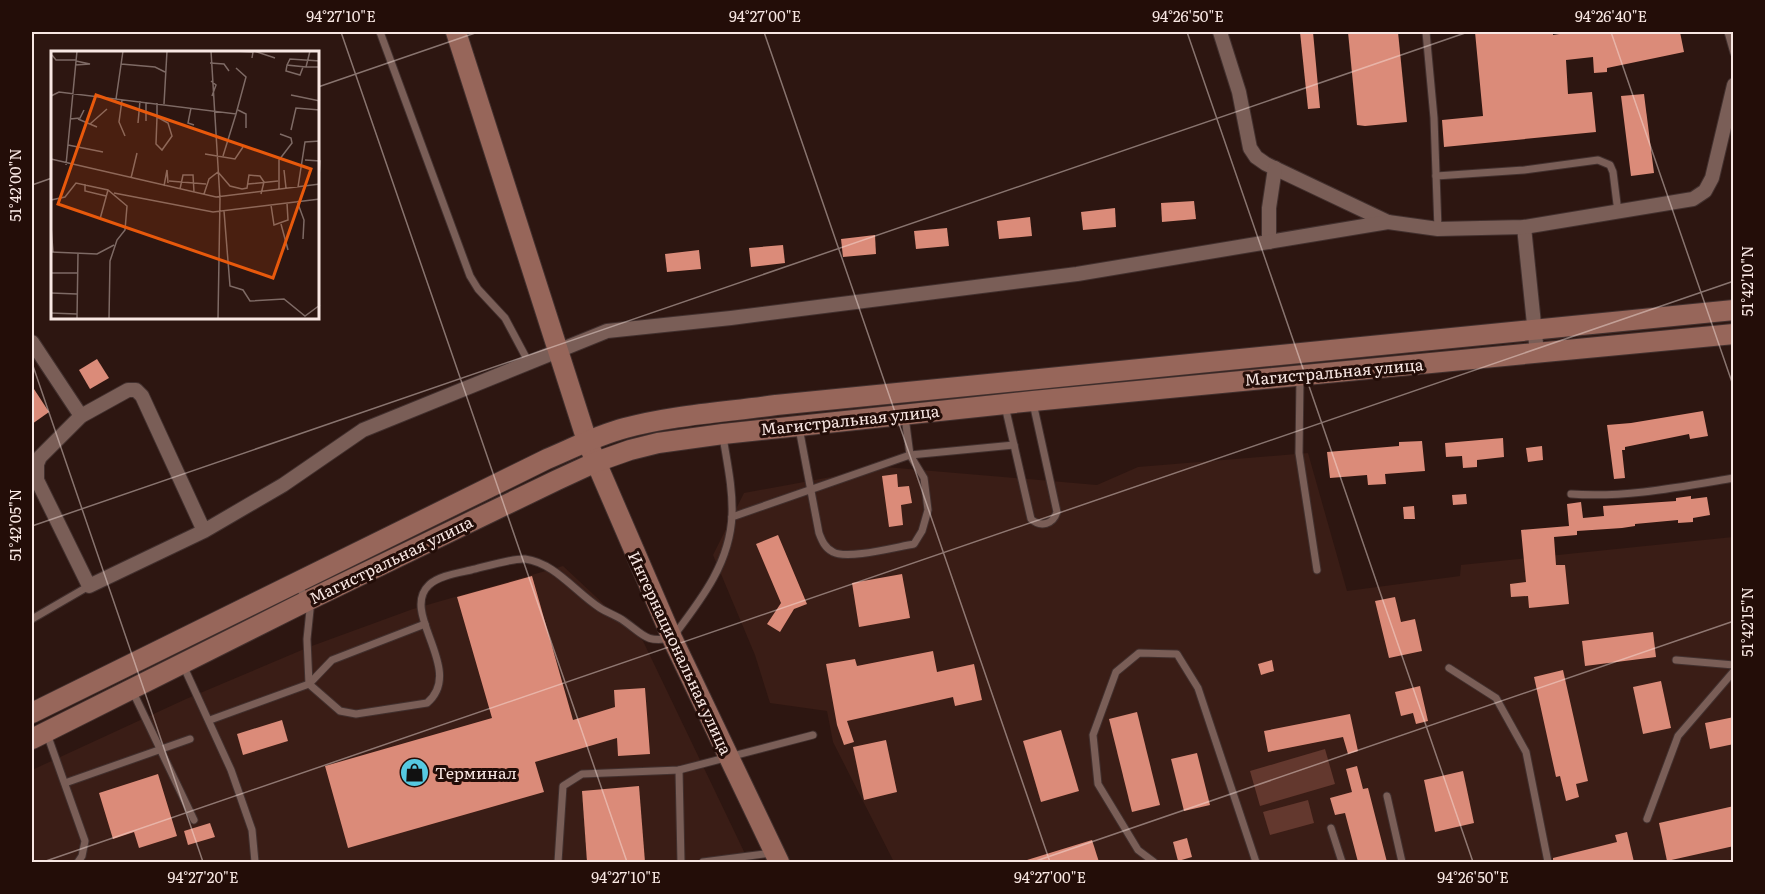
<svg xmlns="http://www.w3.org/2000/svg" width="1765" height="894" font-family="Literata,serif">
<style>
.built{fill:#3a1d16}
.green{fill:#63382e}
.building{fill:#db8b79}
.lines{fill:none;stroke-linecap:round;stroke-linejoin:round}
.lane-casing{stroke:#42302e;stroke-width:9}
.street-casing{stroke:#42302e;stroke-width:16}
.secondary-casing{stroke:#42302e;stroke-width:22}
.lane{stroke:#7a5e57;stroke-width:7}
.street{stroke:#7a5e57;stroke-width:14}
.secondary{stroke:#97665a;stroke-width:20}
.ticks{fill:none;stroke:#f8e7e3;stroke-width:1.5;stroke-opacity:0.45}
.labels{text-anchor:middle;stroke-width:6;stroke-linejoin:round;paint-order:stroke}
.street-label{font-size:16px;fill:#f8e7e3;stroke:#230d08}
.poi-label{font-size:16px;fill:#f8e7e3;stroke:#230d08;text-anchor:start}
.inset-road{fill:none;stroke:#7e6a65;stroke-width:1.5}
.view{fill:#e8590c;fill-opacity:0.15;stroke:#e8590c;stroke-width:3}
.inset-edge{fill:none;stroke:#f8e7e3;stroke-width:3}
.neatline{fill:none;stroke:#f8e7e3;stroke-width:2}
.ticks-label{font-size:15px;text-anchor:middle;fill:#f8e7e3}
</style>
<rect width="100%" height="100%" fill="#2d1611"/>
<g class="built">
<polygon points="1308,453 1347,591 1460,576 1461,565 1733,537 1733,859 1719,862 894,862 833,742 827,711 770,703 755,655 713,555 744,493 885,467 1097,485 1138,467"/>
<polygon points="563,566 643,641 749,862 32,862 32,770 186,699 309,647 413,609"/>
</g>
<g class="green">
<polygon points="1325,749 1335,784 1260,806 1250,771"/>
<polygon points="1308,800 1314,823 1270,835 1263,812"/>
</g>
<g class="building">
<polygon points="1300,32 1313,32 1320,108 1308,109"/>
<polygon points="1348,32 1398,32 1407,122 1365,126 1357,125"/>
<polygon points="1475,32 1553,32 1553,35 1572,32 1680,32 1684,52 1607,68 1607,72 1594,73 1593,57 1566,60 1568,94 1592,92 1596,132 1444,147 1442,120 1483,116"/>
<polygon points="1644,94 1654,173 1631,176 1621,96"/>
<polygon points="1194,201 1196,219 1162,222 1161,203"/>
<polygon points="1115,208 1116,227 1083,230 1081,212"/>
<polygon points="1030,217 1032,236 999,239 997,221"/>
<polygon points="947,228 949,246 916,249 914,231"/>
<polygon points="875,235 876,254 843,257 841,239"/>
<polygon points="783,245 785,263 751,267 749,248"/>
<polygon points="699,250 701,269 667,272 665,254"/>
<polygon points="97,359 109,378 90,389 79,370"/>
<polygon points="32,386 49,412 32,424"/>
<polygon points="1703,411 1708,436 1690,439 1689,434 1625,447 1625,450 1622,450 1625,478 1614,479 1607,425 1631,423"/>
<polygon points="1503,438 1504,457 1477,460 1477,467 1463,468 1462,456 1446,457 1445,443"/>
<polygon points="1422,441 1425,471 1385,474 1386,484 1368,485 1367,475 1330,478 1327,452 1399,446 1399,442"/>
<polygon points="1542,446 1543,460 1528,462 1526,448"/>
<polygon points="897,474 898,487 909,486 912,503 901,505 903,525 889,527 882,476"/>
<polygon points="1466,494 1467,504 1453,505 1452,495"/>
<polygon points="1691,496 1691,499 1707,497 1710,515 1693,518 1693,522 1678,523 1678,520 1635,524 1635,526 1622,528 1577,531 1577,535 1554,537 1556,565 1565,565 1569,604 1529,608 1528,596 1511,597 1510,584 1526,582 1521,530 1569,526 1567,504 1581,502 1583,518 1604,516 1603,506 1676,501 1676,498"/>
<polygon points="1414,506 1415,519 1404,519 1403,507"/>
<polygon points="778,535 807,604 794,609 780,632 767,624 781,603 756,544"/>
<polygon points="902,574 910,618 859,627 852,583"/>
<polygon points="532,576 573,720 615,707 614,690 645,688 650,754 618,756 617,738 535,762 544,792 348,848 325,766 492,718 457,597"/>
<polygon points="1395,597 1401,622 1415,619 1422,651 1389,658 1375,601"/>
<polygon points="1653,632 1656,657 1585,666 1582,641"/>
<polygon points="933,651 937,672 974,664 982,700 955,706 953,697 847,721 854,742 844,745 837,725 826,664 855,659 857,666"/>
<polygon points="1272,660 1274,671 1261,675 1258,664"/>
<polygon points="1563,670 1588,781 1576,784 1579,797 1566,801 1560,776 1556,777 1534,677"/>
<polygon points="1661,681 1671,728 1643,734 1633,687"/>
<polygon points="1420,686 1428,721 1416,724 1413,713 1401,716 1395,692"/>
<polygon points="1137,712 1160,805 1132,812 1109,719"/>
<polygon points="1350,714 1358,751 1348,754 1343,737 1268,752 1264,731"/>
<polygon points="1734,717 1734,744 1710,749 1705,723"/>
<polygon points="282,720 288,741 243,755 237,734"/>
<polygon points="1061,730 1079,791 1041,802 1023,741"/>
<polygon points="886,740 897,792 864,800 853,747"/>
<polygon points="1197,753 1210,805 1184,811 1171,759"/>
<polygon points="1357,766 1363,789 1368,788 1387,862 1358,862 1345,813 1335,815 1330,798 1352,792 1346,769"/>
<polygon points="1463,771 1474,823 1435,832 1424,780"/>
<polygon points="158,774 177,836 139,848 134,832 113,839 99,793"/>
<polygon points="639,786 645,862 587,862 582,791"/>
<polygon points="1734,806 1734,846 1667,861 1659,823"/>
<polygon points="210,823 215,837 188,845 184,831"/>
<polygon points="1627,832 1634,862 1553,862 1553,858 1617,842 1615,835"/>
<polygon points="1187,838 1192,857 1178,861 1173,842"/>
<polygon points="1092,840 1099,862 1027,862 1027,860"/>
</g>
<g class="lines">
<defs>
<g id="lane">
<polyline points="380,32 470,276 478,289 505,318 529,363"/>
<polyline points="1426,32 1434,118 1438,229"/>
<polyline points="1728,32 1734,53"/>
<polyline points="1436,176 1524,170 1598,160 1610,165 1613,172 1618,212"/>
<polyline points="1300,378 1299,453 1317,570"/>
<path d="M1005,406L1031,519C1041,528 1053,524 1057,512L1033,403"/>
<path d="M799,428L819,533C822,541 825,548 833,552C847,560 896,547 914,544L922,531L928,510L924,478L910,455L905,417"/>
<path d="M1571,494C1625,498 1680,487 1734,478"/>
<polyline points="732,517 910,455 1014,445"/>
<path d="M298,583L310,610L307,639L309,684L340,711L356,714L427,703C466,670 399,613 429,585C438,576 458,573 471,570C484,567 513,558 525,559C555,563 575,592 600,608C608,613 617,616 624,621C644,635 645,643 672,638C700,601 730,564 732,515C733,489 727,462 723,437"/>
<polyline points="32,619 89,586"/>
<polyline points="1676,660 1734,665"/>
<polyline points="183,665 231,770 252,830 255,862"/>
<polyline points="1449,668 1496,698 1526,752 1548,862"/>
<polyline points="132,690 194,820"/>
<polyline points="210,720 309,684 332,660 425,624"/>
<polyline points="47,734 85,841 82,856 78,862"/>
<polyline points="679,770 681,862"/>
<polyline points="65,783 190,739"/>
<polyline points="1387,796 1402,862"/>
<polyline points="1647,819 1678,736 1734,671"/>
<polyline points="1331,828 1342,862"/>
<polyline points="558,862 563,786 582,774 679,770 813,735"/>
<polyline points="703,862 772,853"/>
<polyline points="1154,862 1138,850 1098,784 1093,735 1116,672 1139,653 1177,654 1198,688 1256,862"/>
</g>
<g id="street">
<polyline points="1220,32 1239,92 1250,148 1256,157 1266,164 1388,222"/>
<polyline points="1524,227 1537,353"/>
<polyline points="1269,242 1269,208 1275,168"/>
<polyline points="32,342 81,416"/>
<polyline points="204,531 142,396 136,390 128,390 81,416 40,457 37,464 37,480 89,586 204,531 283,485 363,430 607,331 731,318 1077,274 1388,222 1438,229 1524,227 1693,199 1705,191 1712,178 1734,85"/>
</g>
<g id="secondary">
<polyline points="456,32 587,441 672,638 779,862"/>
<path d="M32,713L547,459C573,448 598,435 625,428C673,415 726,412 776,405L1734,310"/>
<polyline points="32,739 307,601 557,480 596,462 630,450 658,443 723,434 1033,401 1734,334"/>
</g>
</defs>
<use href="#lane" class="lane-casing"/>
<use href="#street" class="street-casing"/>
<use href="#secondary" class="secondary-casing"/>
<use href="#lane" class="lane"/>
<use href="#street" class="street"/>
<use href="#secondary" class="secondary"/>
</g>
<path class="ticks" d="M341,32L627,862M764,32L1050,862M1187,32L1473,862M1611,32L1734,388M318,87L478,32M32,185L52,178M32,363L203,862M32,526L1468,32M43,862L1734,281M1033,862L1734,621"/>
<defs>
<symbol id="shop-disc" viewBox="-11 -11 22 22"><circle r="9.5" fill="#56c9e1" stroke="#230d08"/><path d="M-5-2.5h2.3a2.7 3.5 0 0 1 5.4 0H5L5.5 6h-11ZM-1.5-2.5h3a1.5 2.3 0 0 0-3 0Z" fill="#111"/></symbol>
</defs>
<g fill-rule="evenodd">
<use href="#shop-disc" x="398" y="756" width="33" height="33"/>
</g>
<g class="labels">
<g class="street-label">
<text transform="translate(1334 372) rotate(-5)" y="6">Магистральная улица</text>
<text transform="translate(850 420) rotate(-6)" y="6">Магистральная улица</text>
<text transform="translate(391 560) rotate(-26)" y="6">Магистральная улица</text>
<text transform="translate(680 653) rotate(65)" y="6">Интернациональная улица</text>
</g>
<g class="poi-label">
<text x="435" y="779">Терминал</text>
</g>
</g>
<g transform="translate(51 51)">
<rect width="268" height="268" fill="#2d1611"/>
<path class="inset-road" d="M160,0L169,148L167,268M185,0L202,1L201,7M203,0L224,7M259,0L255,16H269M1,4L5,9H25M159,12L173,13L178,20M70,13L104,16L114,21M24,14L39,13L25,10M236,14L235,20L249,24L252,16M255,16L236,14L239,8L269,10M160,30L165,34L161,45M240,44L269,50M0,45L8,41L185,63L195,26L185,17M65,48L72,0M71,49L68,71L74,85M113,53L116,0M140,57L137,72L143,74M187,59L195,63V77M106,66L117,72L121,85L111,99L105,93L106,66V52M19,68L29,67L33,59M27,68L46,76M95,70V51M87,72L89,50M39,73L56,58M240,79L245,57L269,59M17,94L52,101M154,103L184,108L192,96M172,105L185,63M0,108L165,146L269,133M254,109L269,110L268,126M15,114L26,0M233,119L235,137M80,127L86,102M118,130L155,133M34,133V140L55,145M197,133L227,130M113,135L116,119L117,132M247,136L254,91L269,90M129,138L132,124H142L143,141M228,138V109L241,92L240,87L229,83M63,142L162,161L269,148M153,143L158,128L167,121L179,135L191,138L196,137L198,124L209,125L213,131L210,143M0,149L14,146L25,132L57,139L76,155L74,179L66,189L59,210L58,268M246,150L253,169L252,188M220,154L223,174L237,169L236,152M173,160L179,235L192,239L199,250L233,248L254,265L269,254M49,168L57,139M230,173L237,199M0,175L2,201M0,201L46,203L63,194M0,222H26M0,242L26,243M0,262L26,263M26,268L27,202"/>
<path class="view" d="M45,44L260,118L222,227L7,153Z"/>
<rect width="268" height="268" class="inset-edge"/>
</g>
<rect width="1765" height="894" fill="none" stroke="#230d08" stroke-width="66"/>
<rect x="33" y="33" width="1699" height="828" class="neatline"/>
<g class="ticks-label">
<text x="341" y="22">94°27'10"E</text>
<text x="765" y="22">94°27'00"E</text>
<text x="1188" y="22">94°26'50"E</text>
<text x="1611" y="22">94°26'40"E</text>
<text transform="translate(16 185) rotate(-90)" y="5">51°42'00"N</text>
<text transform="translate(1748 281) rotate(-90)" y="5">51°42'10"N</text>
<text transform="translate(16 525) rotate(-90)" y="5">51°42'05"N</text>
<text transform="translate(1748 622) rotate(-90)" y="5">51°42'15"N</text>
<text x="203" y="883">94°27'20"E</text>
<text x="626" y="883">94°27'10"E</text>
<text x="1050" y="883">94°27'00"E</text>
<text x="1473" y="883">94°26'50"E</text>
</g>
</svg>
